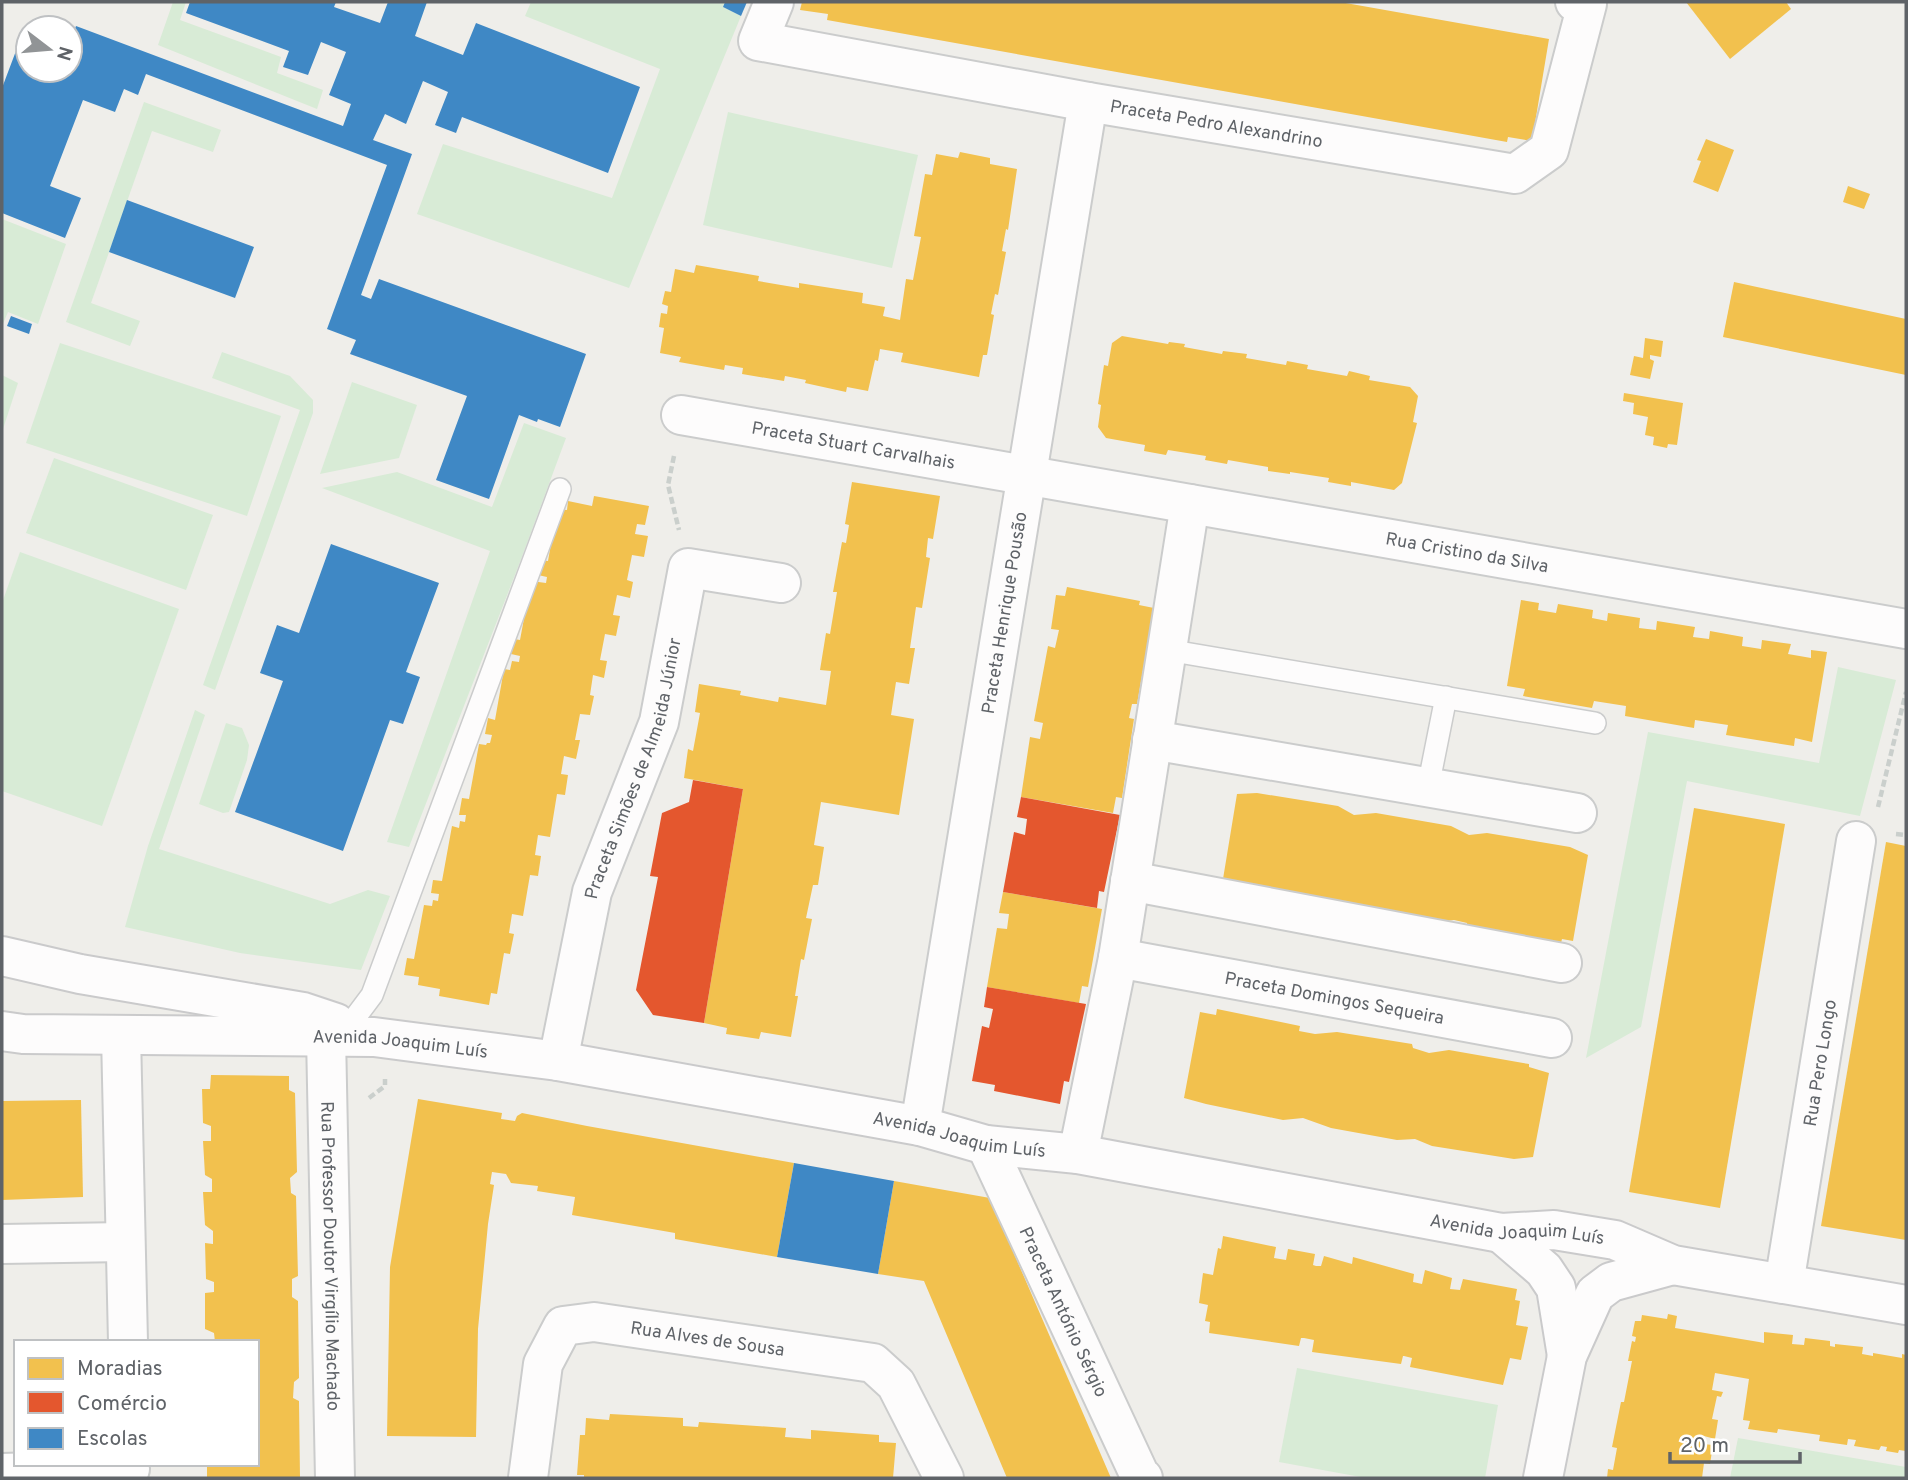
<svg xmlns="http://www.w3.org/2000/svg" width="1908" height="1480" font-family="Overpass,sans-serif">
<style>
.green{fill:#d8ebd6}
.homes{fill:#f2c14e}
.shops{fill:#e4572e}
.schools{fill:#3f88c5}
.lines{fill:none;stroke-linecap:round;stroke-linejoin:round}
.lane-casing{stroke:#cbcccc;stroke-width:24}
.street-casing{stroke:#cbcccc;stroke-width:42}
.secondary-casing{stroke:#cacacb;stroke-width:42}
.path{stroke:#cacfcc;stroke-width:4.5;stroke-dasharray:7 3.5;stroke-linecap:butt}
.lane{stroke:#fdfcfc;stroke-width:21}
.street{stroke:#fdfcfc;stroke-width:38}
.secondary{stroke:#fdfcfc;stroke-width:38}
.labels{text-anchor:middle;stroke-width:7;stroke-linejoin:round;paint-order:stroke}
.street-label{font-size:18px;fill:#5f6368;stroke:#fff}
</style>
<rect width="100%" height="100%" fill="#efeeea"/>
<g class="green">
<polygon points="173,2 186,2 180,20 281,57 277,73 323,90 317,109 158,45"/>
<polygon points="531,2 725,2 723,7 741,16 629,288 417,214 443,144 612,198 660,69 525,16"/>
<polygon points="144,102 221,130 213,152 152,131 91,303 140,321 130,346 66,322"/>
<polygon points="728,112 918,155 892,268 703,225"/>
<polygon points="2,219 66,244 38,324 8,312 2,326"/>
<polygon points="60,343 281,416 247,516 26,443"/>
<polygon points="222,352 290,376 313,400 313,413 215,690 203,685 300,410 212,378"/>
<polygon points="2,375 18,383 2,432"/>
<polygon points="352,382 417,405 399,458 320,474"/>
<polygon points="524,423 566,438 520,562 409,847 387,842 490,551 322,488 397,472 492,507"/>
<polygon points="54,458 213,515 186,590 26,533"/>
<polygon points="20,552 179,609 102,826 2,791 2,603"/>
<polygon points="1838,667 1896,680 1860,816 1687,781 1641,1027 1586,1058 1648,732 1819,763"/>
<polygon points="195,710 205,715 159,849 330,904 368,890 390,896 361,970 240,953 125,927 148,846"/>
<polygon points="226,723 242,728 249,745 247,760 229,812 223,813 199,804"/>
<polygon points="1297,1368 1498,1405 1485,1478 1366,1478 1279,1462"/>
<polygon points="1738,1438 1906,1467 1906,1478 1730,1478"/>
</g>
<g class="homes">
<polygon points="802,2 1340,2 1549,39 1532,141 1508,137 1507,142 827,20 828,14 800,10"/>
<polygon points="1686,2 1786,2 1791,9 1730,59"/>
<polygon points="1706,139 1734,150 1718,192 1693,182 1701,161 1697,160"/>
<polygon points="960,152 990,158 990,164 1017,169 1008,230 1006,229 1002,251 1006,252 998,295 995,294 991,314 994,315 987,355 983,355 979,377 901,362 903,353 880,349 878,361 875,360 868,391 847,387 846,392 805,383 806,380 785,376 784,381 742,374 743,368 725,365 724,370 679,362 681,357 660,353 664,328 659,327 661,313 667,314 668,306 662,304 665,291 671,292 675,269 694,273 696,265 759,276 758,281 781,285 799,288 799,283 863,293 862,303 885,307 883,316 900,320 906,279 913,280 921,237 914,236 925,174 932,175 936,154 958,158"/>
<polygon points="1848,186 1870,194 1864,209 1843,202"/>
<polygon points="1734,282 1906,319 1906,375 1723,337"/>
<polygon points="1122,336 1168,344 1169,342 1185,344 1184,347 1222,354 1223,351 1247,354 1246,358 1286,365 1287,361 1308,365 1307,369 1347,376 1349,371 1370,376 1369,380 1410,387 1418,396 1413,422 1417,423 1402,483 1394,490 1351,482 1351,486 1328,482 1329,478 1290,472 1290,474 1268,471 1268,467 1228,460 1227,464 1205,460 1206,456 1168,450 1166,455 1144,451 1145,445 1106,438 1098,427 1101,405 1098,404 1104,365 1108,366 1112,343"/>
<polygon points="1645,338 1663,341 1661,357 1650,355 1650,359 1654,361 1650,379 1630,375 1634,356 1643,358"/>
<polygon points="1624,393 1683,403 1677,445 1668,444 1667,448 1653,445 1654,437 1645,435 1648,417 1633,414 1634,403 1623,401"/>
<polygon points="852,482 940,496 933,539 928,538 926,557 930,558 922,608 916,607 910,648 915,648 909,684 896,682 891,715 914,719 899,815 821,802 814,845 824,847 818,885 813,885 806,918 812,919 804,960 801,959 795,996 798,996 791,1037 761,1032 759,1039 726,1034 727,1028 704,1023 743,789 684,778 688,749 693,751 700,713 695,712 699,684 741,691 740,695 778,702 779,697 826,705 831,671 820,670 826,633 830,634 837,592 833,592 842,542 846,543 849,525 845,524"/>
<polygon points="594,496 649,506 645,525 637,524 635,534 648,536 644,557 632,555 627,580 633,582 630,598 617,595 613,615 620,616 616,636 605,634 600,660 607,661 604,678 593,675 590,695 594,696 590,715 580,714 575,740 580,740 576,759 564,756 561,774 568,775 565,795 557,794 550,837 538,835 535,855 541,856 538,876 530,875 523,916 512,914 509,933 514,934 510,954 504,953 497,994 491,993 489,1005 439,996 440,989 418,985 419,977 404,975 407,958 414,959 424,905 432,906 433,900 438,901 439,894 431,893 433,880 442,881 452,826 459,828 460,821 465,822 466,815 459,815 462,798 469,799 479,744 486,745 487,743 490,743 492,735 485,734 488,718 495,720 504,669 510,670 512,661 519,662 520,656 511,654 514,639 520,640 531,581 546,583 547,577 538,575 541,560 548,561 557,509 567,510 568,501 592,506"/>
<polygon points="1067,587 1140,601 1139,605 1154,608 1137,704 1132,704 1129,718 1134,719 1122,798 1116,797 1113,813 1021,797 1030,737 1040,739 1043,723 1034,721 1048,646 1055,648 1059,630 1051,629 1056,595 1065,596"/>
<polygon points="1521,600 1539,603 1538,610 1556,613 1558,604 1593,610 1592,618 1607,621 1608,613 1640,618 1639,628 1656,630 1657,621 1695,627 1693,637 1709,639 1710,631 1743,637 1742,646 1761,649 1762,640 1791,644 1788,654 1811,658 1811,650 1827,652 1812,742 1795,738 1794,746 1726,735 1728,725 1695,720 1694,728 1625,716 1626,706 1594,701 1592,708 1523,696 1525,689 1507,686"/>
<polygon points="1257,793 1338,806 1354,815 1376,813 1451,826 1469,835 1487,833 1570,847 1588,855 1573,941 1562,939 1561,943 1467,926 1467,923 1454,920 1439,922 1357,909 1340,900 1325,902 1223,879 1237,794"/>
<polygon points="1694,808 1785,824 1720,1208 1629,1192"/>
<polygon points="1886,842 1906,846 1906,1240 1821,1226"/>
<polygon points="1003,892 1102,909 1088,987 1082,986 1079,1003 987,987 997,928 1007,929 1009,914 999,913"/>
<polygon points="1217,1009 1300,1026 1299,1031 1315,1034 1337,1032 1412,1044 1413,1048 1429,1053 1449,1050 1529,1064 1529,1067 1549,1073 1533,1157 1514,1159 1432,1146 1415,1139 1397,1140 1331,1128 1303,1118 1283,1120 1206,1104 1184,1098 1200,1012 1216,1015"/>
<polygon points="211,1075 289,1076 289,1090 295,1093 297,1172 290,1178 291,1193 296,1196 298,1276 292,1279 292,1297 298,1301 299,1378 294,1382 293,1398 299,1401 300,1478 207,1478 207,1464 257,1464 257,1342 215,1342 214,1333 205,1329 205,1293 214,1292 214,1282 206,1279 205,1243 213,1244 213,1231 205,1225 203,1192 212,1192 212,1179 205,1175 203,1141 211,1141 211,1126 203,1123 202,1089 210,1089"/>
<polygon points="418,1099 502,1113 501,1119 515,1121 517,1116 522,1113 587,1126 794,1163 777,1257 675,1239 675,1233 572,1215 575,1197 537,1191 538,1186 511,1183 506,1174 492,1172 490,1184 494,1185 488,1224 478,1329 476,1437 387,1436 390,1267"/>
<polygon points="81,1100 83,1197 2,1200 2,1101"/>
<polygon points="894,1181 990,1198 1111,1478 1007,1478 924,1281 878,1274"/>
<polygon points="1223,1236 1276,1247 1274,1258 1286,1260 1288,1249 1315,1254 1313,1265 1316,1266 1321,1266 1324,1256 1352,1264 1353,1257 1414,1274 1413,1282 1422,1284 1425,1270 1452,1278 1450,1289 1460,1290 1463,1279 1517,1289 1515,1300 1520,1301 1516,1325 1528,1327 1521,1360 1510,1358 1503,1385 1410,1367 1412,1358 1404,1356 1403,1356 1401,1364 1312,1352 1314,1340 1304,1338 1301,1338 1299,1346 1209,1333 1210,1322 1205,1321 1208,1305 1199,1303 1203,1273 1213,1275 1218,1248 1221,1249"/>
<polygon points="1668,1314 1677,1316 1675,1328 1759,1342 1764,1343 1764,1332 1793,1335 1792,1344 1804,1345 1805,1338 1830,1341 1830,1346 1835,1347 1835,1344 1863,1347 1862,1354 1873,1356 1873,1353 1902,1358 1902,1354 1906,1355 1906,1451 1899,1450 1898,1453 1886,1451 1887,1447 1881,1446 1879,1450 1854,1446 1856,1440 1848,1439 1847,1445 1819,1441 1820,1435 1778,1429 1777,1433 1748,1429 1750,1421 1743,1420 1749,1379 1715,1373 1712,1390 1723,1392 1721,1397 1717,1396 1712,1419 1718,1420 1715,1439 1704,1436 1703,1444 1713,1445 1710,1464 1704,1463 1702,1478 1607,1478 1608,1469 1613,1470 1617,1448 1612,1447 1621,1402 1624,1402 1632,1361 1628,1361 1632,1341 1635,1342 1636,1337 1632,1336 1635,1321 1641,1321 1642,1315 1667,1319"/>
<polygon points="610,1414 683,1418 683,1426 698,1427 699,1422 786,1428 785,1437 811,1439 811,1430 879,1435 879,1442 896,1443 893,1478 584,1478 584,1475 577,1475 580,1435 585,1435 586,1418 609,1420"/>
</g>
<g class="shops">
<polygon points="693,780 743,789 704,1023 653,1015 636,990 658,877 650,876 662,813 689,802"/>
<polygon points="1021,797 1120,815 1104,892 1099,891 1097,908 1003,892 1014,832 1025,835 1027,819 1017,817"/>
<polygon points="987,987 1086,1004 1069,1082 1064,1081 1060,1104 994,1091 995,1085 972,1081 982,1026 989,1028 993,1009 984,1007"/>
</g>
<g class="schools">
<polygon points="190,2 336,2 334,7 380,23 388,2 427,2 415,36 463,55 476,23 640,87 608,173 462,117 456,133 435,125 448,92 423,81 406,124 385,114 373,140 412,154 361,295 371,299 379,279 586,354 560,427 538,419 537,422 519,415 489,499 436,480 467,396 350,354 356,340 327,329 387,165 146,74 138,95 124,89 115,112 83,100 50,186 81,198 65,238 2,213 2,88 22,35 28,38 28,70 70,70 70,35 72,36 76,26 343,126 351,104 329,95 346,52 321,42 308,75 283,67 289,51 186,13"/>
<polygon points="725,2 747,2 741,16 723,7"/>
<polygon points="127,200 254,247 235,298 109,252"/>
<polygon points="11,316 32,324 29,334 7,326"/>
<polygon points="331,544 439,583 406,672 420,677 403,724 390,720 343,851 235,812 283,681 260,673 277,625 299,633"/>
<polygon points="794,1163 894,1181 878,1274 777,1257"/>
</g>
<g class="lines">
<defs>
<g id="lane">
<polyline points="1167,650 1595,723"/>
<polyline points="1428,787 1446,697"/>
<polyline points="348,1027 372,995 560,489"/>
</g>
<g id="street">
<path id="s1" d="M774,2L758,41L1088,102L1515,174L1549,150L1587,4L1575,2"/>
<path id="s2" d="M681,415L1906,629"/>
<polyline points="1152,740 1577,813"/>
<polyline points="1130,881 1562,963"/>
<path id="s3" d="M1118,958L1552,1038"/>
<polyline points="121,1035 128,1342"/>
<path id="s4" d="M326,1036L335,1478"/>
<path id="s5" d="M558,1061L592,892L659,722L688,568L781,583"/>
<path id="s6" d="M920,1126L1088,102"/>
<path id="s7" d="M986,1145L1141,1478H1143"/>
<polyline points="1078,1154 1118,958 1190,504"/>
<polyline points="2,1244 125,1242"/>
<path id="s8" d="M1784,1284L1856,841"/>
<polyline points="2,1473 130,1469"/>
<path id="s9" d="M528,1478L543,1364L563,1326L594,1322L873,1363L896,1384L944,1478"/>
</g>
<g id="secondary">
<polyline points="2,956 80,974 303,1012 336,1023"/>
<path id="s10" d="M2,1031L23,1034L374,1037L558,1061L920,1126L986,1145L1078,1154L1501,1233L1554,1230L1615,1240L1673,1265L1906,1305"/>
<polyline points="1501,1233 1544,1270 1556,1288 1567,1356"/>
<polyline points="1543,1478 1567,1356 1595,1294 1611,1282 1673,1265"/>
</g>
</defs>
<use href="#lane" class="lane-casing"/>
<use href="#street" class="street-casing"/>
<use href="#secondary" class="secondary-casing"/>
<g class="path">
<polyline points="674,456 668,485 679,530"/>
<polyline points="1878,807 1906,692"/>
<polyline points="1896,834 1906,835"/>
<polyline points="369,1098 385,1086 385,1079"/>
</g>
<use href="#lane" class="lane"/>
<use href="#street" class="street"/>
<use href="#secondary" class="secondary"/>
</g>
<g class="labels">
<g class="street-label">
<text dy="6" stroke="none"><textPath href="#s1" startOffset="508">Praceta Pedro Alexandrino</textPath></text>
<text dy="6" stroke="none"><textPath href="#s2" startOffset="175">Praceta Stuart Carvalhais</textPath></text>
<text dy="6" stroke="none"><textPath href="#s2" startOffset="798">Rua Cristino da Silva</textPath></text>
<text dy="6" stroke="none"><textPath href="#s6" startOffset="520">Praceta Henrique Pousão</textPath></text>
<text dy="6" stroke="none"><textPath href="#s5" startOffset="303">Praceta Simões de Almeida Júnior</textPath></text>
<text dy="6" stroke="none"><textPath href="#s3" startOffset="220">Praceta Domingos Sequeira</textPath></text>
<text dy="6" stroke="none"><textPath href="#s10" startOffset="399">Avenida Joaquim Luís</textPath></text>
<text dy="6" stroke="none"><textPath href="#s8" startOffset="224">Rua Pero Longo</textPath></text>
<text dy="6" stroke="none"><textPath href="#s10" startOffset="966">Avenida Joaquim Luís</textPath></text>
<text dy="6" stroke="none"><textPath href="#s10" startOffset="1533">Avenida Joaquim Luís</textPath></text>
<text dy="6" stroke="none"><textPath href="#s4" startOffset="220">Rua Professor Doutor Virgílio Machado</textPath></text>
<text dy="6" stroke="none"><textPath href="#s7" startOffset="184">Praceta António Sérgio</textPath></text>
<text dy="6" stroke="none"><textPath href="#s9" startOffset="304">Rua Alves de Sousa</textPath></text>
</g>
</g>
<rect width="1908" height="1480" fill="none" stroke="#5f6368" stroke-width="7"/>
<rect x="14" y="1340" width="245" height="126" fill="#ffffff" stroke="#bfc1c3" stroke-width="2"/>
<rect x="28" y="1358" width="35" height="21" fill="#f2c14e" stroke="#bfc1c3" stroke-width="2"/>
<text x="77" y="1375" font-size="21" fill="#5f6368">Moradias</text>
<rect x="28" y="1392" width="35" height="21" fill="#e4572e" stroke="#bfc1c3" stroke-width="2"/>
<text x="77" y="1410" font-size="21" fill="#5f6368">Comércio</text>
<rect x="28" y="1428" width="35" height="21" fill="#3f88c5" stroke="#bfc1c3" stroke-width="2"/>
<text x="77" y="1445" font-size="21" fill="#5f6368">Escolas</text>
<g transform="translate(49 49) rotate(106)"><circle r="33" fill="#ffffff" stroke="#bfc1c3" stroke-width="2"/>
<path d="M0-5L12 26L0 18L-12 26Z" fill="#919496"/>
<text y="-10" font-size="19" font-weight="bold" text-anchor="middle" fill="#5f6368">N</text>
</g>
<path d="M1670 1452v10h130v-10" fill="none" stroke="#5f6368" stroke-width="3.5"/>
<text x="1680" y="1452" font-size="21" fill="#5f6368" stroke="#ffffff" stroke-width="5" paint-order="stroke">20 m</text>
</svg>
